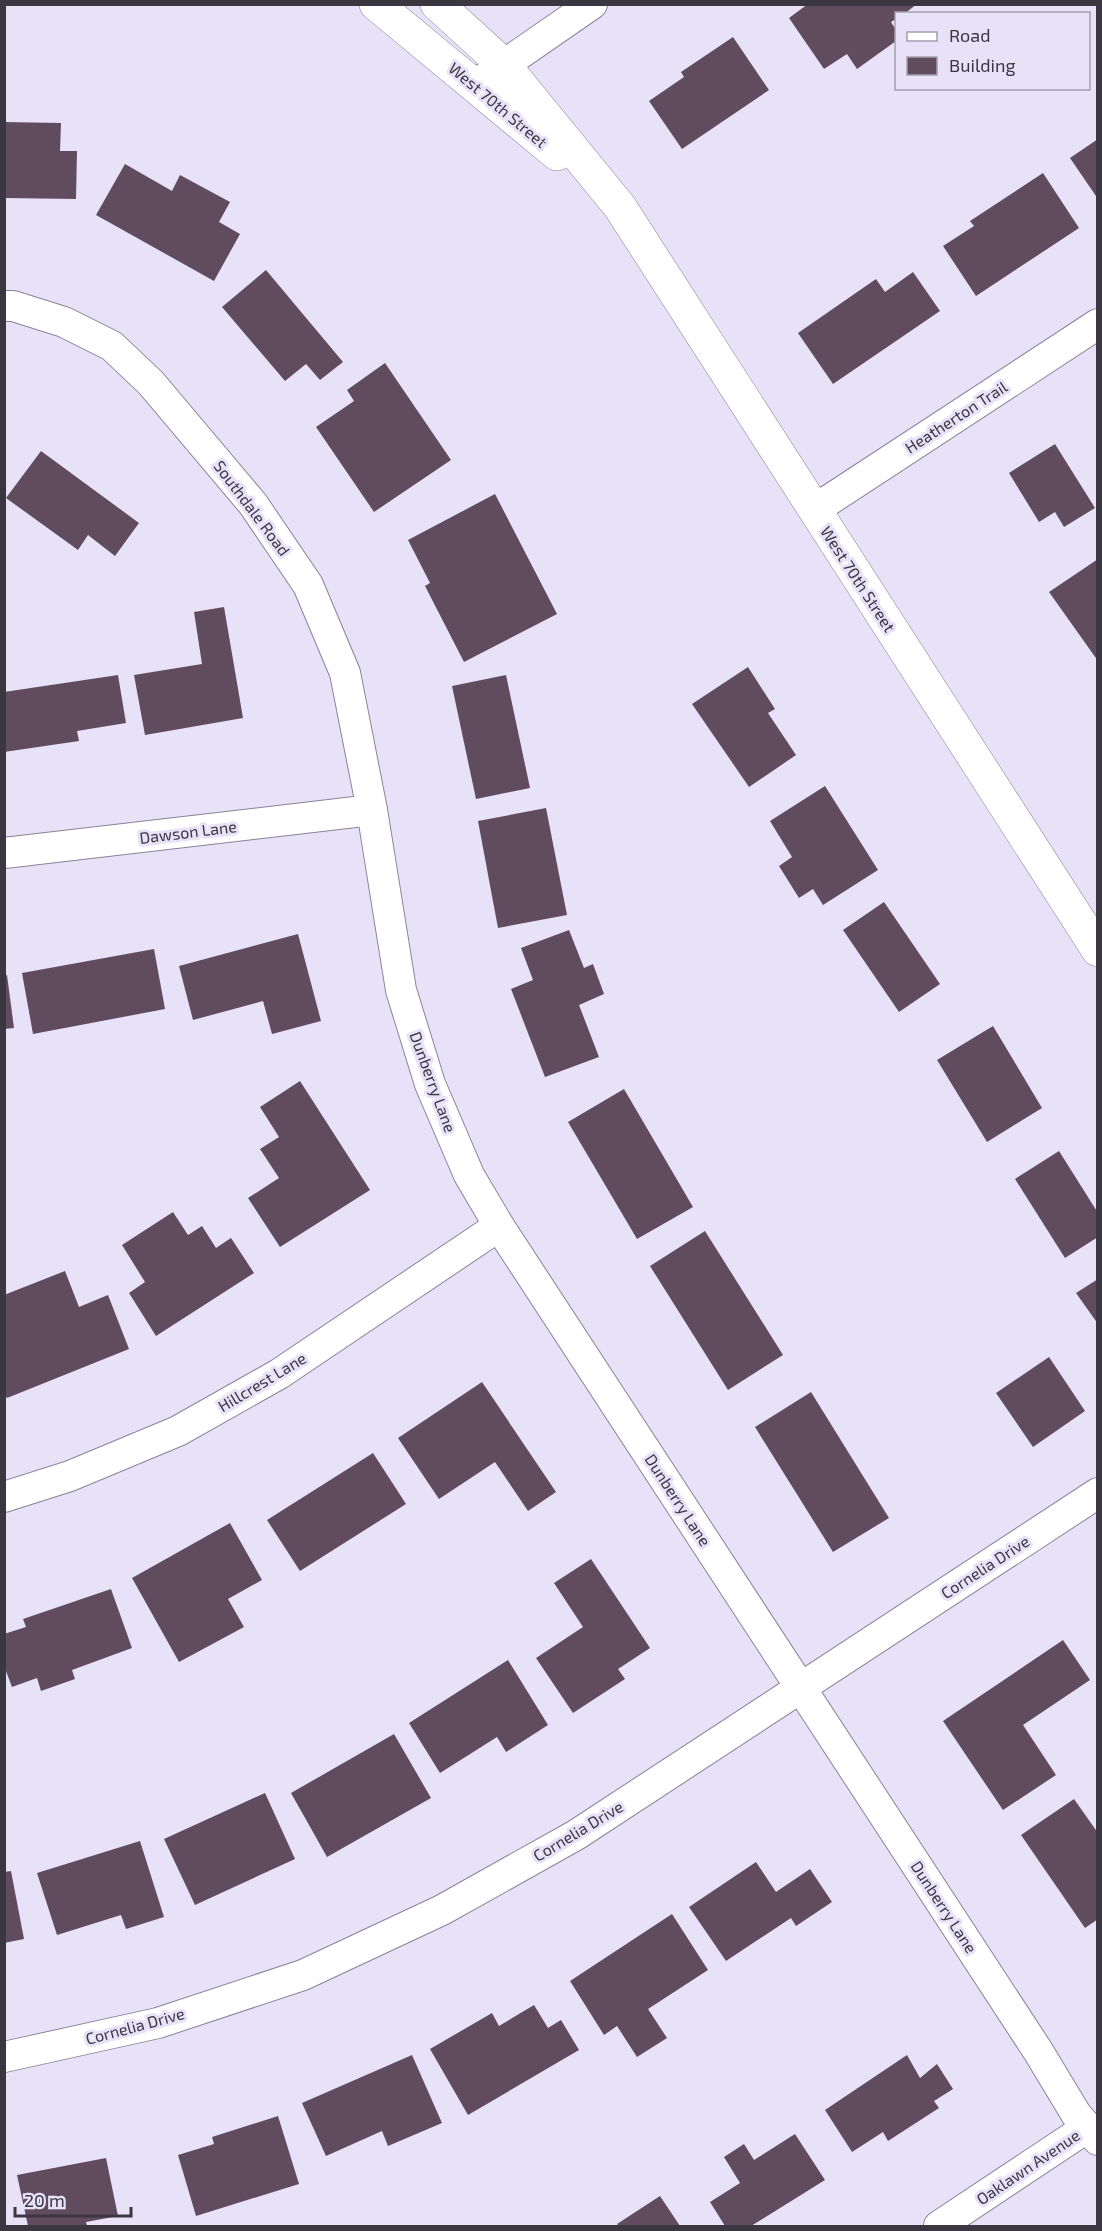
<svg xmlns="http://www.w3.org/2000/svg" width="1102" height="2231" font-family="'Exo 2',sans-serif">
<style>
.building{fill:#614c5f}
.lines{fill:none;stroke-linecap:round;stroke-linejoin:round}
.minor-casing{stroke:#888398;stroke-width:32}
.tertiary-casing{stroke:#888398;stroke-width:34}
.minor{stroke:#fff;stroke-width:30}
.tertiary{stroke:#fff;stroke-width:33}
.labels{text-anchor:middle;stroke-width:6;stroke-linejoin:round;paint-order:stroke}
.street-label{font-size:16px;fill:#3a3741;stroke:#e8e2f9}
</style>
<rect width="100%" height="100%" fill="#e8e2f9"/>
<g class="building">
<polygon points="808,4 917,4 904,14 896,14 896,19 891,22 896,30 896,41 857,69 847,54 824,69 789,18"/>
<polygon points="733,37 769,90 682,149 649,101 684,77 681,72"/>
<polygon points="4,122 61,123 60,151 77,151 76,199 4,198"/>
<polygon points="1098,139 1098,199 1070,158"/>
<polygon points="125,164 172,191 180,175 230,202 219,222 240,234 214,281 96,215"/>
<polygon points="1043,173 1079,228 976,296 943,246 974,226 970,221"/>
<polygon points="266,270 343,362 320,380 306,364 285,381 222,307"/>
<polygon points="913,272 940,311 833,384 798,333 876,279 885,292"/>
<polygon points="385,363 451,460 374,512 316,427 354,401 347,390"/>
<polygon points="1055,444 1095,508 1064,527 1055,512 1039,522 1009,473"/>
<polygon points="41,451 139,523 115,556 88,535 78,550 6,498"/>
<polygon points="495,494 557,614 464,662 425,586 430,583 408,540"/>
<polygon points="1098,559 1098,661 1049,592"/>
<polygon points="224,607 243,718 145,735 134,675 202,664 194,612"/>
<polygon points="748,667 775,709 768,713 796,755 749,787 692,704"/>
<polygon points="118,675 126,723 77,731 79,741 4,752 4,692"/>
<polygon points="506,675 530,788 476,799 452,686"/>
<polygon points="825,786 878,870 823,905 813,889 799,898 779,866 792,857 770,821"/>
<polygon points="546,808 567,915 498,928 478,821"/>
<polygon points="884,902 940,984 899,1012 843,930"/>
<polygon points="569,930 584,968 593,964 604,994 579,1005 599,1057 545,1077 511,989 533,980 521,948"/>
<polygon points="298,934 321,1021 272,1034 263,1001 193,1020 179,966"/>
<polygon points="154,949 165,1009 33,1034 22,973"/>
<polygon points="7,975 14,1028 4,1029 4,976"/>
<polygon points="993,1026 1042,1108 987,1142 937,1060"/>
<polygon points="300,1081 370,1190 280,1247 248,1198 279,1178 260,1149 279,1137 260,1107"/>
<polygon points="624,1089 693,1207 637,1239 568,1122"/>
<polygon points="1059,1151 1098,1213 1098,1237 1065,1258 1015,1179"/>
<polygon points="173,1212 188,1235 202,1226 216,1248 231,1238 254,1273 156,1336 129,1293 145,1282 122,1245"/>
<polygon points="705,1231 783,1355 728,1390 650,1266"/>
<polygon points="65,1271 79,1307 108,1295 129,1349 7,1398 4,1393 4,1295"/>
<polygon points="1098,1279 1098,1324 1076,1293"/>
<polygon points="1049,1357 1085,1411 1033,1447 996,1393"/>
<polygon points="482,1382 556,1492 528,1511 495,1462 439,1499 398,1438"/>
<polygon points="811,1392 889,1518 833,1552 755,1427"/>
<polygon points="373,1453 406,1504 300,1571 267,1520"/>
<polygon points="230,1523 262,1580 228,1599 244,1627 179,1662 132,1578"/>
<polygon points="591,1559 650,1648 618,1669 625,1679 573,1713 536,1658 583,1627 554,1583"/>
<polygon points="111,1589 132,1648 72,1670 75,1679 41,1691 37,1678 12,1687 4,1666 4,1634 26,1627 23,1619"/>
<polygon points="1063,1640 1090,1680 1023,1725 1056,1775 1003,1810 943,1721"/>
<polygon points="508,1660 548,1725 506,1752 497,1737 440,1773 409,1723"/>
<polygon points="394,1734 431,1798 327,1857 291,1793"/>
<polygon points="265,1793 295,1859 195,1905 164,1839"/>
<polygon points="1074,1799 1098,1833 1098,1919 1085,1928 1021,1835"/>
<polygon points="140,1841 164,1917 126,1929 121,1915 57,1935 37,1873"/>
<polygon points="756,1862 776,1892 810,1869 832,1902 796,1926 791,1918 726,1961 689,1907"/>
<polygon points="11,1871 24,1939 4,1943 4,1872"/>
<polygon points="672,1914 708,1970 648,2009 667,2038 637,2057 617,2026 604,2035 570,1981"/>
<polygon points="534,2005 548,2028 561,2020 579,2050 468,2115 430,2049 492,2013 499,2026"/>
<polygon points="412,2055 442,2123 388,2146 382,2131 326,2156 302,2103"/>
<polygon points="907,2055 920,2078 937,2064 953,2089 934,2101 939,2108 888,2141 883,2132 852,2152 825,2110"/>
<polygon points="278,2116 299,2184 196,2216 178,2155 214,2144 212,2137"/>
<polygon points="795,2134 825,2180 751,2226 725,2226 710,2202 740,2183 724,2157 744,2144 754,2160"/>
<polygon points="106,2158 118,2216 86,2222 87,2226 28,2226 17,2175"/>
<polygon points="660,2196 680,2226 619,2226 617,2224"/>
</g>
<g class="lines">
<defs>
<g id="minor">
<polyline points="485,78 592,4"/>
<polyline points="4,306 13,306 64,322 112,346 151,383 253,504 308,585 345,673 372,810 401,990 430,1084 469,1175 499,1226 1038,2051 1076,2114 1098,2140"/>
<polyline points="814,510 1098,324"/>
<polyline points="4,853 372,810"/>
<polyline points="4,1497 70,1476 178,1431 279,1374 499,1226"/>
<polyline points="4,2057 158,2023 303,1975 442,1910 576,1835 1098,1493"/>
<polyline points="939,2226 1088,2127"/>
</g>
<g id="tertiary">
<polyline points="376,4 557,154"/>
<polyline points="437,4 504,65 620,207 1098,950"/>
</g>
</defs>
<use href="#minor" class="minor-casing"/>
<use href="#tertiary" class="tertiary-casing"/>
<use href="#minor" class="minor"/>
<use href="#tertiary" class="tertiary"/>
</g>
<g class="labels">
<g class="street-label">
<text transform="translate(498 105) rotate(40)" y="6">West 70th Street</text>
<text transform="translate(956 417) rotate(-33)" y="6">Heatherton Trail</text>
<text transform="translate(252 508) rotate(53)" y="6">Southdale Road</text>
<text transform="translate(858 579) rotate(57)" y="6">West 70th Street</text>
<text transform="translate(188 832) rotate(-7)" y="6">Dawson Lane</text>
<text transform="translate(433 1082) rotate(70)" y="6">Dunberry Lane</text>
<text transform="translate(262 1382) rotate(-31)" y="6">Hillcrest Lane</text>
<text transform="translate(678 1500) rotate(57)" y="6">Dunberry Lane</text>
<text transform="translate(985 1567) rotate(-33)" y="6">Cornelia Drive</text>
<text transform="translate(578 1831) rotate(-31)" y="6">Cornelia Drive</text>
<text transform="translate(944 1907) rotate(57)" y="6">Dunberry Lane</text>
<text transform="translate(135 2026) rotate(-15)" y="6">Cornelia Drive</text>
<text transform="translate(1028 2167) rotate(-34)" y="6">Oaklawn Avenue</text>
</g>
</g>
<rect width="1102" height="2231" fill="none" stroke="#3a3741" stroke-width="12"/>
<rect x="895" y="12" width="195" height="78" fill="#e8e2f9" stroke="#a29eaf" stroke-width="1.5"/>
<rect x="907" y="32" width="30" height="9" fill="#ffffff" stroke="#a29eaf" stroke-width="1.5"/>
<text x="949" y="42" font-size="18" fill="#3a3741">Road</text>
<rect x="907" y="57" width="30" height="18" fill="#614c5f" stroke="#a29eaf" stroke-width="1.5"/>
<text x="949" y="72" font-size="18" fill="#3a3741">Building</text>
<path d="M15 2207v9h116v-9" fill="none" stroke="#3a3741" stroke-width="3"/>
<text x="24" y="2207" font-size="18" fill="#3a3741" stroke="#e8e2f9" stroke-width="4.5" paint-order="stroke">20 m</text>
</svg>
